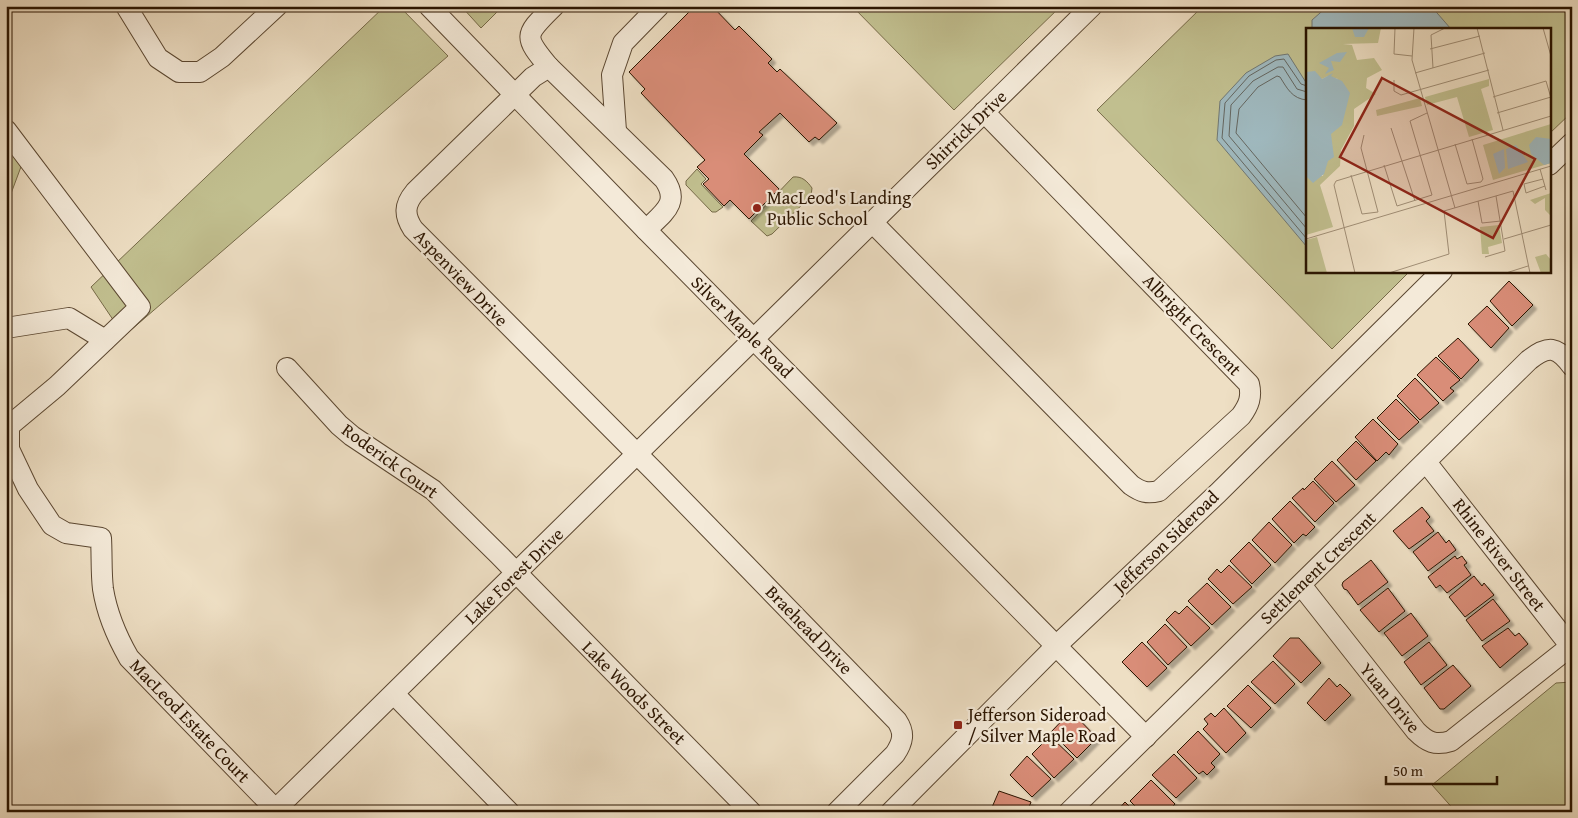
<svg xmlns="http://www.w3.org/2000/svg" width="1578" height="818" font-family="'Gentium Book Plus',serif">
<style>
.green{fill:#c1bf8f;stroke:#766a48}
.water{fill:#9fb9bf;stroke:#707773}
.lines{fill:none;stroke-linecap:round;stroke-linejoin:round}
.shore{stroke:#646660;stroke-width:1}
.building{fill:#d98d78;stroke:#2a1400;filter:url(#shadow)}
.minor-casing{stroke:#5b4731;stroke-width:22}
.minor{stroke:#f4ead9;stroke-width:20}
.poi-dot{fill:#8f2418;stroke:#f4ead9;stroke-width:2}
.labels{text-anchor:middle;stroke-width:4.5;stroke-linejoin:round;paint-order:stroke}
.street-label{font-size:18px;fill:#2a1400;stroke:#f4ead9}
.poi-label{font-size:18px;fill:#2a1400;stroke:#f4ead9;text-anchor:start}
.inset-road{fill:none;stroke:#a08e76;stroke-width:1}
.view{fill:#8f2418;fill-opacity:0.15;stroke:#8f2418;stroke-width:2.5}
.inset-edge{fill:none;stroke:#2a1400;stroke-width:2.5}
</style>
<defs>
<filter id="shadow"><feDropShadow dx="4" dy="4" stdDeviation="1" flood-color="#0004"/></filter>
</defs>
<rect width="100%" height="100%" fill="#eedfc4"/>
<filter id="stains"><feTurbulence type="fractalNoise" baseFrequency=".004" numOctaves="4"/><feColorMatrix values="0 0 0 0 .2 0 0 0 0 .09 0 0 0 0 .02 0 0 0 .5 -.17"/></filter>
<radialGradient id="worn" r=".72"><stop offset=".6" stop-color="#630" stop-opacity="0"/><stop offset="1" stop-color="#630" stop-opacity=".3"/></radialGradient>
<g class="green">
<polygon points="385,6 399,6 448,56 124,336 91,287"/>
<polygon points="461,6 503,6 481,28"/>
<polygon points="852,6 1061,6 954,110"/>
<polygon points="1203,6 1572,6 1572,112 1549,134 1549,29 1307,29 1307,271 1410,271 1332,349 1097,110"/>
<polygon points="16,149 25,156 6,207 6,153"/>
<polygon points="697,169 706,179 701,184 723,207 716,212 712,212 686,185 686,181"/>
<path d="M793,177C802,176 807,181 812,188L811,196L772,234L767,236L751,221Z"/>
<polygon points="1572,682 1572,812 1456,812 1432,785 1556,683"/>
</g>
<g class="water">
<polygon points="1328,6 1431,6 1451,29 1312,29 1312,20"/>
<polygon points="1288,54 1307,84 1307,247 1217,140 1220,101 1246,73 1275,56"/>
</g>
<g class="lines">
<g class="shore">
<polyline points="1307,86 1301,84 1284,59 1276,60 1249,76 1225,103 1222,138 1307,239"/>
<polyline points="1307,92 1297,89 1283,67 1278,67 1253,81 1231,105 1229,136 1307,229"/>
<path d="M1307,100C1292,99 1287,88 1280,77L1277,76L1258,87L1239,109L1236,133L1307,218"/>
</g>
</g>
<g class="building">
<polygon points="695,6 712,6 735,30 739,26 772,59 768,63 777,72 780,69 837,123 819,140 815,137 809,142 780,113 759,132 763,135 744,154 779,189 749,219 730,200 724,206 703,184 709,179 697,167 705,160 641,93 645,89 629,72"/>
<polygon points="1509,281 1533,305 1512,326 1490,301"/>
<polygon points="1487,306 1509,328 1491,348 1468,324"/>
<polygon points="1458,338 1479,360 1461,379 1438,356"/>
<polygon points="1436,357 1460,380 1450,388 1454,391 1443,401 1417,375"/>
<polygon points="1415,378 1439,403 1420,420 1397,396"/>
<polygon points="1396,399 1419,422 1399,440 1377,418"/>
<polygon points="1373,419 1398,444 1389,455 1386,452 1377,461 1355,437"/>
<polygon points="1356,441 1376,461 1356,480 1337,460"/>
<polygon points="1332,461 1355,485 1336,502 1314,479"/>
<polygon points="1313,481 1334,503 1315,522 1292,498 1303,488 1304,490"/>
<polygon points="1290,501 1315,527 1306,536 1303,534 1294,543 1272,519"/>
<polygon points="1422,507 1430,517 1426,521 1434,531 1409,549 1393,531"/>
<polygon points="1269,522 1292,545 1275,563 1252,540"/>
<polygon points="1438,532 1446,543 1449,540 1456,550 1428,571 1413,552"/>
<polygon points="1249,542 1271,565 1252,584 1230,561"/>
<polygon points="1455,556 1457,559 1462,556 1467,563 1464,565 1471,575 1447,593 1440,585 1436,588 1428,577"/>
<polygon points="1371,560 1388,582 1358,605 1347,590 1344,589 1342,585 1343,582"/>
<polygon points="1229,565 1252,587 1233,604 1208,579 1217,569 1221,573"/>
<polygon points="1474,576 1482,586 1484,583 1494,595 1465,617 1449,597"/>
<polygon points="1207,583 1231,607 1212,625 1188,601"/>
<polygon points="1388,588 1405,611 1379,632 1360,610"/>
<polygon points="1493,599 1510,621 1482,641 1466,620"/>
<polygon points="1187,606 1210,628 1191,646 1166,620 1175,611 1179,614"/>
<polygon points="1411,613 1428,636 1402,656 1384,633"/>
<polygon points="1165,624 1187,647 1168,665 1147,642"/>
<polygon points="1508,628 1515,636 1519,633 1528,644 1500,668 1482,646"/>
<polygon points="1290,638 1299,638 1321,663 1301,683 1273,656"/>
<polygon points="1142,642 1167,668 1147,687 1122,662"/>
<polygon points="1429,642 1447,665 1421,685 1404,662"/>
<polygon points="1273,661 1295,684 1275,704 1251,682"/>
<polygon points="1453,665 1471,686 1444,709 1440,709 1424,688"/>
<polygon points="1329,678 1337,687 1340,684 1351,695 1325,721 1307,703"/>
<polygon points="1248,685 1271,708 1251,728 1227,706"/>
<polygon points="1224,708 1246,733 1226,753 1203,729 1208,724 1204,719 1211,713 1215,717"/>
<polygon points="1071,711 1097,738 1077,758 1051,732"/>
<polygon points="1198,731 1220,754 1211,763 1215,767 1207,775 1203,771 1199,774 1177,752"/>
<polygon points="1050,736 1074,759 1054,778 1032,754"/>
<polygon points="1174,754 1197,778 1176,798 1152,775"/>
<polygon points="1027,756 1051,779 1032,797 1010,775"/>
<polygon points="1151,780 1175,804 1167,812 1141,812 1130,801"/>
<polygon points="999,791 1031,802 1027,812 990,812"/>
<polygon points="1125,802 1135,812 1113,812 1114,810 1116,812"/>
</g>
<g class="lines">
<defs>
<g id="minor">
<polyline points="126,6 158,58 179,72 200,72 222,57 277,6"/>
<polyline points="429,6 646,230 1146,737"/>
<path d="M549,67C522,35 525,35 554,6"/>
<path d="M6,130L140,307L57,386L9,426V449L28,489L52,525L66,533L101,538C102,555 101,573 103,589C107,614 117,637 129,658L278,812"/>
<polyline points="616,131 612,75 623,43 659,6"/>
<polyline points="1549,165 1572,143"/>
<path d="M872,222L1131,485C1141,492 1147,494 1159,491L1241,416C1249,405 1252,397 1249,384L984,112"/>
<path d="M646,230C663,213 681,203 664,179L549,67L533,77L415,192C404,205 404,215 413,229L655,472L897,721C905,733 903,742 895,754L837,812"/>
<polyline points="6,328 69,318 105,340"/>
<polyline points="287,368 339,425 352,436 433,490 499,555 751,812"/>
<polyline points="1426,462 1572,648"/>
<path d="M1301,585L1416,731C1427,742 1435,746 1451,741L1571,646"/>
<polyline points="394,694 509,812"/>
<polyline points="273,812 1092,6"/>
<polyline points="891,812 1056,646 1218,493 1442,271"/>
<path d="M1069,812L1529,360C1548,345 1557,346 1572,366"/>
</g>
</defs>
<use href="#minor" class="minor-casing"/>
<use href="#minor" class="minor"/>
</g>
<g class="poi-dot">
<circle cx="757" cy="208" r="5"/>
<rect x="953" y="720" width="10" height="10" rx="2.5"/>
</g>
<g class="labels">
<g class="street-label">
<text transform="translate(966 130) rotate(-44)" y="6">Shirrick Drive</text>
<text transform="translate(461 278) rotate(46)" y="6">Aspenview Drive</text>
<text transform="translate(1192 325) rotate(46)" y="6">Albright Crescent</text>
<text transform="translate(742 327) rotate(45)" y="6">Silver Maple Road</text>
<text transform="translate(390 461) rotate(36)" y="6">Roderick Court</text>
<text transform="translate(1166 542) rotate(-44)" y="6">Jefferson Sideroad</text>
<text transform="translate(1499 555) rotate(52)" y="6">Rhine River Street</text>
<text transform="translate(1318 568) rotate(-44)" y="6">Settlement Crescent</text>
<text transform="translate(514 576) rotate(-44)" y="6">Lake Forest Drive</text>
<text transform="translate(809 630) rotate(46)" y="6">Braehead Drive</text>
<text transform="translate(634 693) rotate(45)" y="6">Lake Woods Street</text>
<text transform="translate(1390 698) rotate(51)" y="6">Yuan Drive</text>
<text transform="translate(190 721) rotate(46)" y="6">MacLeod Estate Court</text>
</g>
<g class="poi-label">
<text x="767" y="204">MacLeod's Landing<tspan x="767" dy="21">Public School</tspan></text>
<text x="968" y="721">Jefferson Sideroad<tspan x="968" dy="21">/ Silver Maple Road</tspan></text>
</g>
</g>
<g transform="translate(1306 28)">
<rect width="245" height="245" fill="#eedfc4"/>
<path d="M0,0H75L72,15L37,16L46,17L51,32L68,30L76,42L61,50L60,60L70,66L48,81V98L35,122L34,138L14,157L27,199L0,207V148H17L32,51L22,48L16,51L0,46ZM183,51V58L175,61L187,102L163,109L151,69L121,77L119,69ZM114,70L116,78L71,88L70,82ZM245,96V135L187,152L177,117ZM245,165V188L239,182V170L229,176L224,172ZM193,197L196,215L182,219L183,226H176L174,199ZM11,209L21,245H0V212ZM240,226L245,232V245H235L229,229Z" fill="#c1bf8f"/>
<path d="M46,0H63L58,9H49ZM41,24L34,34L25,33L28,42L19,46L23,40L13,35L31,25ZM9,43L16,51L27,45L25,48L36,53L44,65L36,97L25,106L28,129L22,133L18,146L7,155L0,148V44ZM230,109L245,111V135L238,137L225,126L223,117ZM210,117L222,134L202,141L200,121ZM198,121L199,140L193,146L187,126Z" fill="#9fb9bf"/>
<path class="inset-road" d="M89,0L88,26L106,28M108,0L106,32L149,180M171,0L197,102M237,0L245,28M124,21L174,8M127,40L125,7L139,0M109,45L179,25M88,52V63L95,67L183,42M187,69L240,53L245,70M191,85L245,69M85,100L109,173M149,116L161,156L175,154L177,151L166,111M78,137L91,178L126,167L104,93L121,85M234,141L240,162M45,147L56,186L72,184L55,120L58,107M237,151L218,156L220,165L239,158M172,173L176,195L195,193M0,211L245,138M198,211L245,197M179,229L199,223L190,168M49,245L28,157L30,153L245,88M83,245L143,226L138,183L207,163L224,245M200,245L222,238"/>
<path class="view" d="M76,50L229,131L187,210L34,129Z"/>
<rect width="245" height="245" class="inset-edge"/>
</g>
<rect width="1578" height="818" fill="none" stroke="#eedfc4" stroke-width="25"/>
<rect x="8" y="8" width="1563" height="803" fill="none" stroke="#2a1400" stroke-width="2.5"/>
<rect x="12" y="12" width="1553" height="793" fill="none" stroke="#2a1400"/>
<path d="M1386 776v8h111v-8" fill="none" stroke="#2a1400" stroke-width="2.5"/>
<text x="1393" y="776" font-size="15" fill="#2a1400" stroke="#f4ead9" stroke-width="4" paint-order="stroke">50 m</text>
<rect width="100%" height="100%" filter="url(#stains)"/>
<rect width="100%" height="100%" fill="url(#worn)"/>
</svg>
